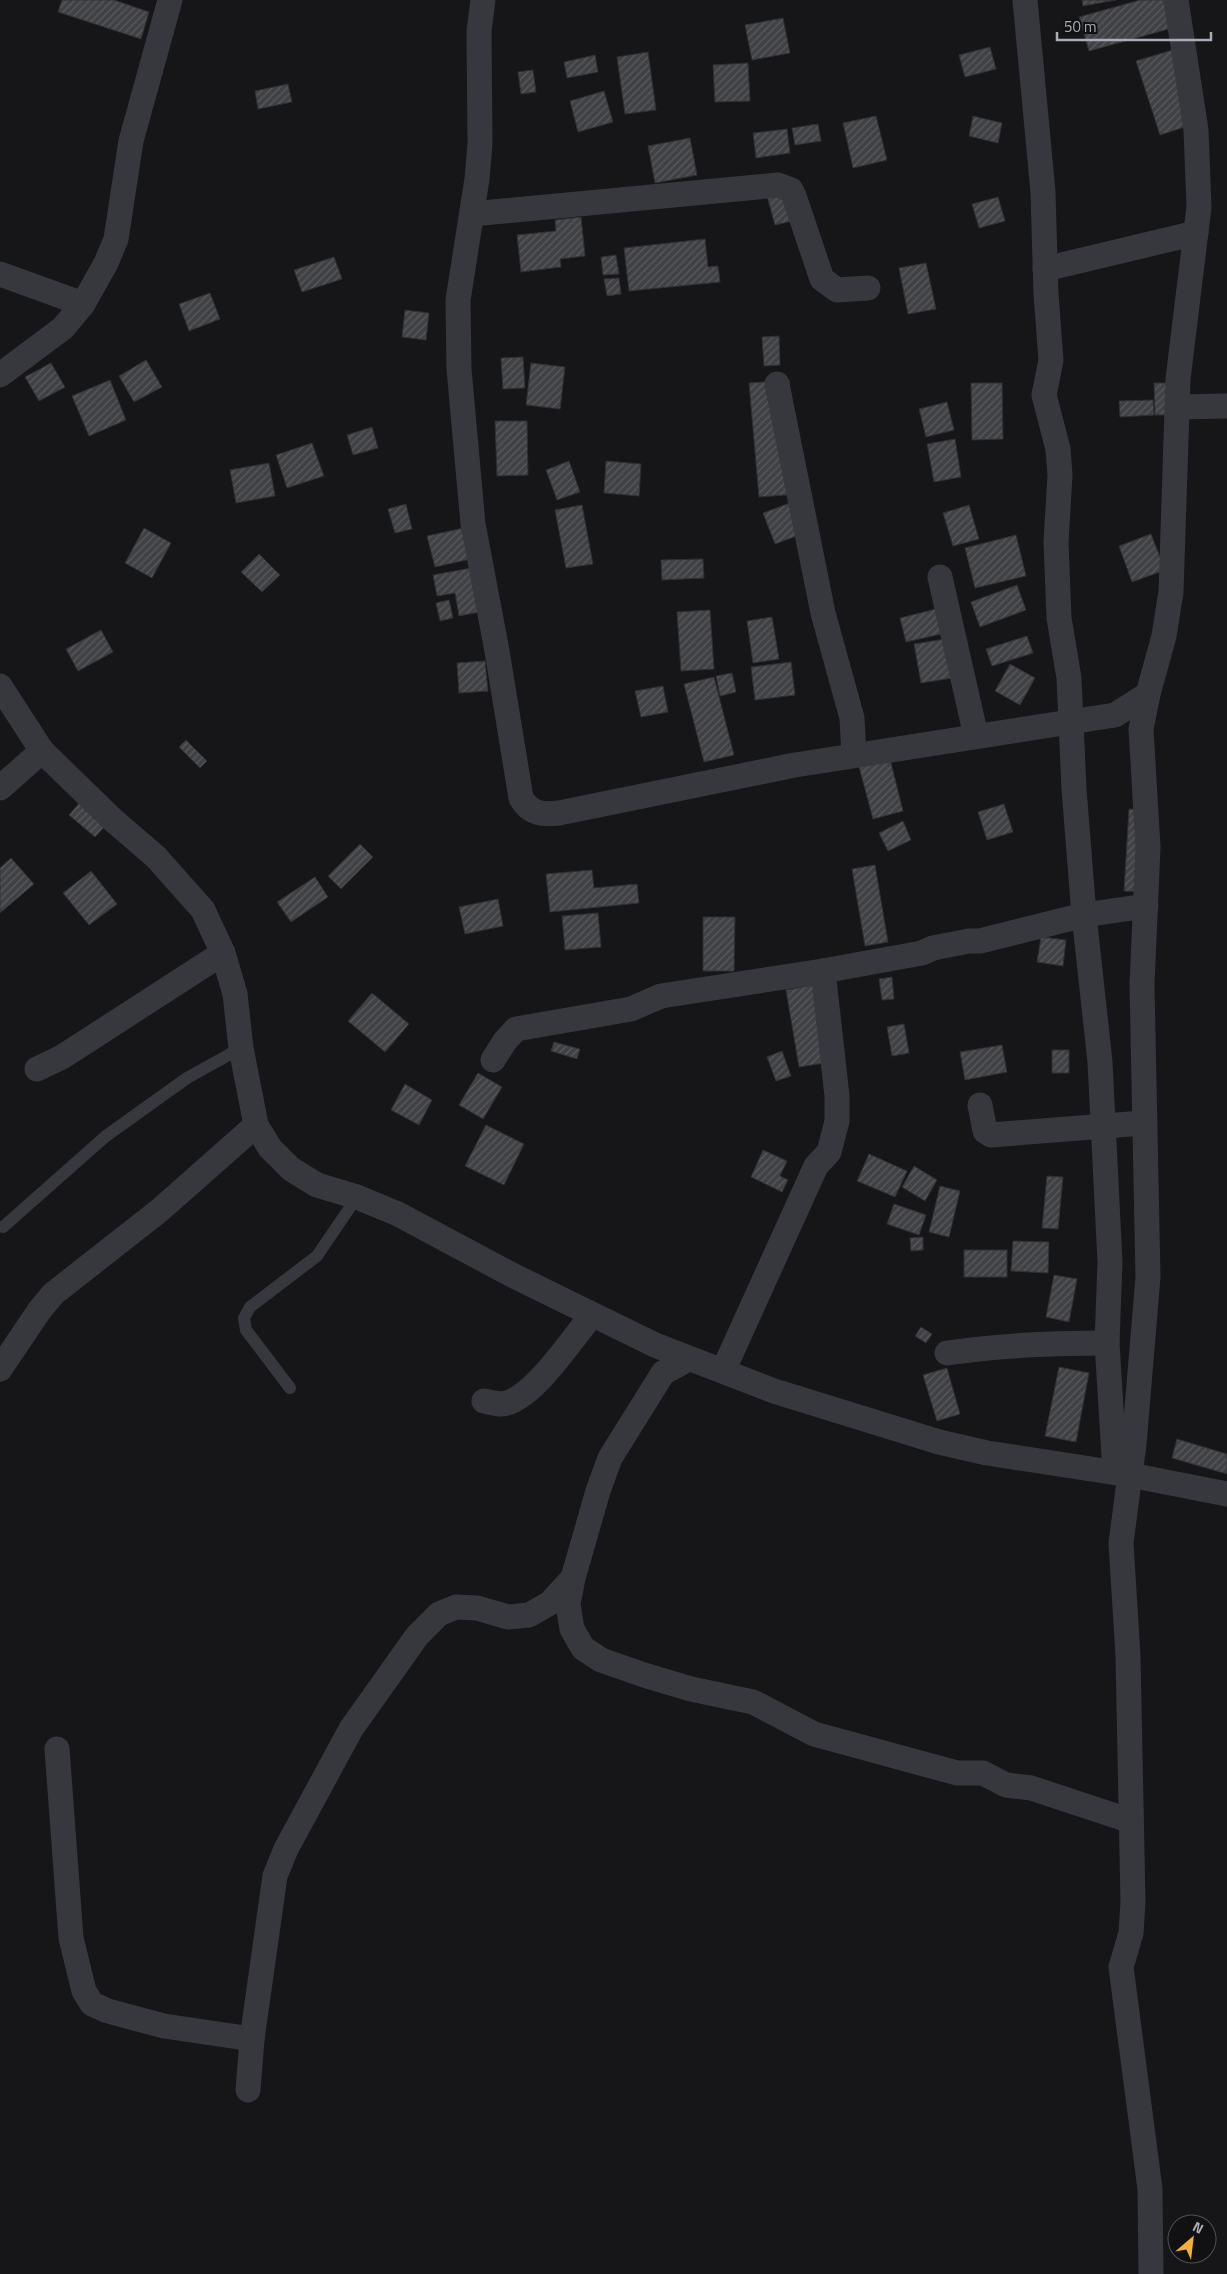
<svg xmlns="http://www.w3.org/2000/svg" width="1227" height="2274" font-family="'Titillium Web',sans-serif">
<style>
.building{fill:url(#building-hatch);stroke:#303034}
.lines{fill:none;stroke-linecap:round;stroke-linejoin:round}
.service{stroke:#37383d;stroke-width:12}
.minor{stroke:#37383d;stroke-width:25}
</style>
<defs>
<pattern id="building-hatch" width="6" height="6" patternUnits="userSpaceOnUse" patternTransform="scale(1.25)"><rect width="6" height="6" fill="#404145"/><path d="M-1 1l2-2M0 6l6-6M5 7l2-2" fill="none" stroke="#595a5e"/></pattern>
</defs>
<rect width="100%" height="100%" fill="#161618"/>
<g class="building">
<polygon points="62,0 114,0 149,12 141,39 58,12"/>
<polygon points="1082,0 1116,0 1083,6"/>
<polygon points="1140,0 1168,0 1176,27 1089,51 1079,17"/>
<polygon points="783,18 790,53 752,60 745,25"/>
<polygon points="990,47 996,69 965,77 959,55"/>
<polygon points="1176,49 1200,122 1160,135 1136,61"/>
<polygon points="648,52 656,110 625,114 617,57"/>
<polygon points="595,55 598,72 567,78 564,62"/>
<polygon points="748,63 750,101 715,102 713,65"/>
<polygon points="533,70 536,92 521,94 518,72"/>
<polygon points="288,84 292,102 258,109 255,91"/>
<polygon points="604,91 613,122 578,132 570,101"/>
<polygon points="876,116 887,160 853,168 843,123"/>
<polygon points="973,116 1002,123 998,143 969,136"/>
<polygon points="818,124 821,141 795,145 792,128"/>
<polygon points="787,129 790,153 756,158 753,133"/>
<polygon points="690,138 697,175 655,183 648,146"/>
<polygon points="794,190 801,219 775,225 767,196"/>
<polygon points="998,197 1005,221 979,228 972,204"/>
<polygon points="581,217 585,256 560,259 561,267 521,272 517,235 556,231 555,220"/>
<polygon points="705,239 708,267 718,266 720,282 629,291 624,248"/>
<polygon points="616,255 619,274 603,275 601,257"/>
<polygon points="334,257 342,279 302,292 294,270"/>
<polygon points="926,263 936,309 908,314 899,268"/>
<polygon points="619,278 621,294 607,296 604,279"/>
<polygon points="210,293 220,319 189,331 179,304"/>
<polygon points="405,310 429,313 426,340 402,337"/>
<polygon points="779,336 780,365 764,366 762,337"/>
<polygon points="523,357 525,388 503,389 501,358"/>
<polygon points="146,360 162,387 134,402 119,376"/>
<polygon points="51,363 65,387 39,401 25,377"/>
<polygon points="531,363 565,367 560,409 526,405"/>
<polygon points="110,380 126,420 89,436 72,396"/>
<polygon points="789,380 799,494 759,497 749,383"/>
<polygon points="971,383 1002,383 1003,439 972,440"/>
<polygon points="1154,383 1169,383 1169,415 1155,415"/>
<polygon points="1153,400 1154,415 1120,417 1119,401"/>
<polygon points="947,402 954,430 926,437 919,409"/>
<polygon points="495,421 527,421 528,475 497,476"/>
<polygon points="372,427 378,448 353,455 347,435"/>
<polygon points="955,439 961,477 934,482 927,444"/>
<polygon points="312,443 324,476 287,488 276,455"/>
<polygon points="569,461 580,492 557,500 546,470"/>
<polygon points="606,461 641,464 639,496 604,493"/>
<polygon points="269,463 275,496 236,503 230,470"/>
<polygon points="790,503 802,534 775,544 763,513"/>
<polygon points="406,504 412,529 395,533 388,509"/>
<polygon points="582,505 593,564 566,568 555,510"/>
<polygon points="969,505 979,539 953,546 943,513"/>
<polygon points="473,526 480,557 435,567 427,536"/>
<polygon points="144,528 171,543 152,578 125,563"/>
<polygon points="1151,534 1165,570 1132,582 1119,546"/>
<polygon points="1016,535 1026,576 975,588 965,548"/>
<polygon points="259,554 280,575 262,592 241,572"/>
<polygon points="703,559 704,578 662,580 661,560"/>
<polygon points="482,566 490,610 459,616 455,593 437,596 433,575"/>
<polygon points="1017,585 1026,610 980,627 971,602"/>
<polygon points="449,600 453,618 440,621 436,603"/>
<polygon points="944,607 950,632 906,642 900,618"/>
<polygon points="710,610 714,669 681,671 677,612"/>
<polygon points="772,617 779,659 753,663 747,621"/>
<polygon points="101,630 113,652 78,671 66,649"/>
<polygon points="1027,636 1033,653 992,666 986,649"/>
<polygon points="945,639 952,678 921,683 914,644"/>
<polygon points="485,661 488,691 459,693 457,663"/>
<polygon points="791,662 795,695 755,700 751,667"/>
<polygon points="1010,664 1035,678 1020,705 995,691"/>
<polygon points="732,673 736,692 720,696 716,676"/>
<polygon points="714,677 734,755 704,762 684,684"/>
<polygon points="663,686 668,712 641,717 635,691"/>
<polygon points="186,740 207,761 200,768 179,747"/>
<polygon points="889,755 903,811 873,819 858,763"/>
<polygon points="81,801 107,824 95,837 69,815"/>
<polygon points="1004,804 1013,832 987,840 978,812"/>
<polygon points="1129,809 1152,811 1148,892 1124,891"/>
<polygon points="903,821 911,840 888,851 879,833"/>
<polygon points="360,844 373,857 341,889 328,876"/>
<polygon points="11,858 34,884 0,913 0,868"/>
<polygon points="875,865 888,942 865,946 852,869"/>
<polygon points="592,870 594,888 637,884 639,903 550,912 546,874"/>
<polygon points="91,871 117,904 89,925 63,893"/>
<polygon points="315,877 328,897 291,922 277,902"/>
<polygon points="498,899 503,926 465,934 459,907"/>
<polygon points="598,913 601,947 565,950 562,916"/>
<polygon points="703,917 735,917 734,971 703,971"/>
<polygon points="1041,937 1066,940 1063,966 1037,962"/>
<polygon points="892,977 894,999 882,1000 879,979"/>
<polygon points="813,985 843,1060 799,1067 786,990"/>
<polygon points="372,993 409,1024 385,1052 348,1021"/>
<polygon points="904,1024 909,1053 892,1056 887,1027"/>
<polygon points="554,1042 580,1049 577,1059 551,1051"/>
<polygon points="1002,1045 1007,1072 965,1080 960,1052"/>
<rect x="1052" y="1050" width="17" height="23"/>
<polygon points="782,1051 791,1076 776,1081 767,1057"/>
<polygon points="478,1073 502,1087 483,1119 459,1105"/>
<polygon points="405,1084 432,1100 419,1125 391,1110"/>
<polygon points="486,1125 524,1144 504,1185 465,1166"/>
<polygon points="763,1150 787,1161 780,1176 788,1180 782,1192 751,1177"/>
<polygon points="869,1154 907,1171 895,1197 857,1181"/>
<polygon points="914,1166 937,1180 925,1201 902,1187"/>
<polygon points="1047,1176 1063,1177 1058,1229 1042,1228"/>
<polygon points="940,1186 960,1191 949,1237 929,1232"/>
<polygon points="894,1204 926,1215 919,1235 887,1224"/>
<polygon points="923,1237 923,1250 911,1251 910,1238"/>
<polygon points="1013,1241 1049,1242 1048,1273 1011,1271"/>
<rect x="964" y="1250" width="43" height="27"/>
<polygon points="1054,1275 1077,1279 1069,1322 1046,1317"/>
<polygon points="921,1327 932,1334 926,1343 915,1336"/>
<polygon points="1059,1367 1089,1373 1076,1442 1045,1436"/>
<polygon points="947,1368 960,1414 937,1421 923,1375"/>
<polygon points="1177,1439 1227,1454 1227,1474 1172,1458"/>
</g>
<g class="lines">
<g class="service">
<polyline points="3,1227 106,1136 187,1078 241,1048"/>
<polyline points="290,1388 246,1330 244,1318 250,1307 317,1256 357,1197"/>
</g>
<g class="minor">
<path d="M483,0L479,31L480,144L477,179L458,300L459,369L473,524L497,651L521,798C530,814 543,815 559,813L795,765L1115,715L1148,694"/>
<polyline points="1025,0 1043,192 1046,294 1051,360 1044,395 1058,449 1060,475 1056,542 1059,618 1069,678 1074,789 1084,915 1100,1062 1110,1262 1107,1343 1115,1472"/>
<polyline points="472,214 778,185 791,190 794,196 822,279 837,290 868,288"/>
<polyline points="1045,269 1196,233"/>
<polyline points="0,274 83,304"/>
<polyline points="0,375 63,328 83,304 106,263 116,239 131,141 170,0"/>
<polyline points="777,384 823,613 852,718 854,755"/>
<polyline points="1177,407 1227,406"/>
<polyline points="940,577 976,736"/>
<polyline points="0,686 42,751 113,820 156,857 203,910 223,953 235,994 241,1048 256,1125 270,1148 291,1169 317,1185 357,1197 398,1214 512,1275 655,1345 774,1391 939,1442 987,1453 1130,1475 1227,1494"/>
<polyline points="0,788 42,751"/>
<polyline points="493,1060 505,1041 516,1029 631,1009 661,996 823,971 922,953 933,948 969,941 980,941 1084,915 1146,906"/>
<polyline points="37,1069 62,1057 223,953"/>
<polyline points="980,1105 985,1131 991,1135 1143,1123"/>
<path d="M947,1353C1001,1345 1053,1343 1107,1343"/>
<polyline points="688,1359 663,1373 610,1458 598,1491 573,1578 568,1604 572,1629 583,1648 601,1660 644,1675 691,1689 753,1702 814,1734 957,1773 983,1773 1006,1785 1031,1788 1131,1821"/>
<polyline points="0,1369 39,1311 53,1294 160,1210 256,1125"/>
<polyline points="723,1371 816,1166 829,1152 837,1121 837,1096 823,971"/>
<path d="M484,1401C493,1403 501,1406 510,1402C539,1390 572,1339 592,1315"/>
<polyline points="57,1749 71,1938 84,1991 92,2004 108,2011 164,2026 252,2039"/>
<polyline points="248,2090 252,2039 275,1876 286,1849 351,1729 417,1636 439,1614 456,1607 477,1608 508,1617 529,1615 550,1603 573,1578"/>
<polyline points="1151,2274 1150,2189 1121,1967 1131,1933 1133,1902 1128,1656 1121,1543 1134,1444 1148,1277 1142,985 1148,847 1141,729 1148,694 1164,636 1171,592 1178,379 1199,207 1196,130 1176,0"/>
</g>
</g>
<g transform="translate(1192 2239) rotate(28)"><circle r="24" fill="#111113" stroke="#4d4f55"/>
<path d="M0-4L9 19L0 12L-9 19Z" fill="#f2b134"/>
<text y="-8" font-size="14" font-weight="bold" text-anchor="middle" fill="#a8adb8">N</text>
</g>
<path d="M1057 32v8h154v-8" fill="none" stroke="#a8adb8" stroke-width="2.5"/>
<text x="1064" y="32" font-size="15" fill="#a8adb8" stroke="#111113" stroke-width="4" paint-order="stroke">50 m</text>
</svg>
